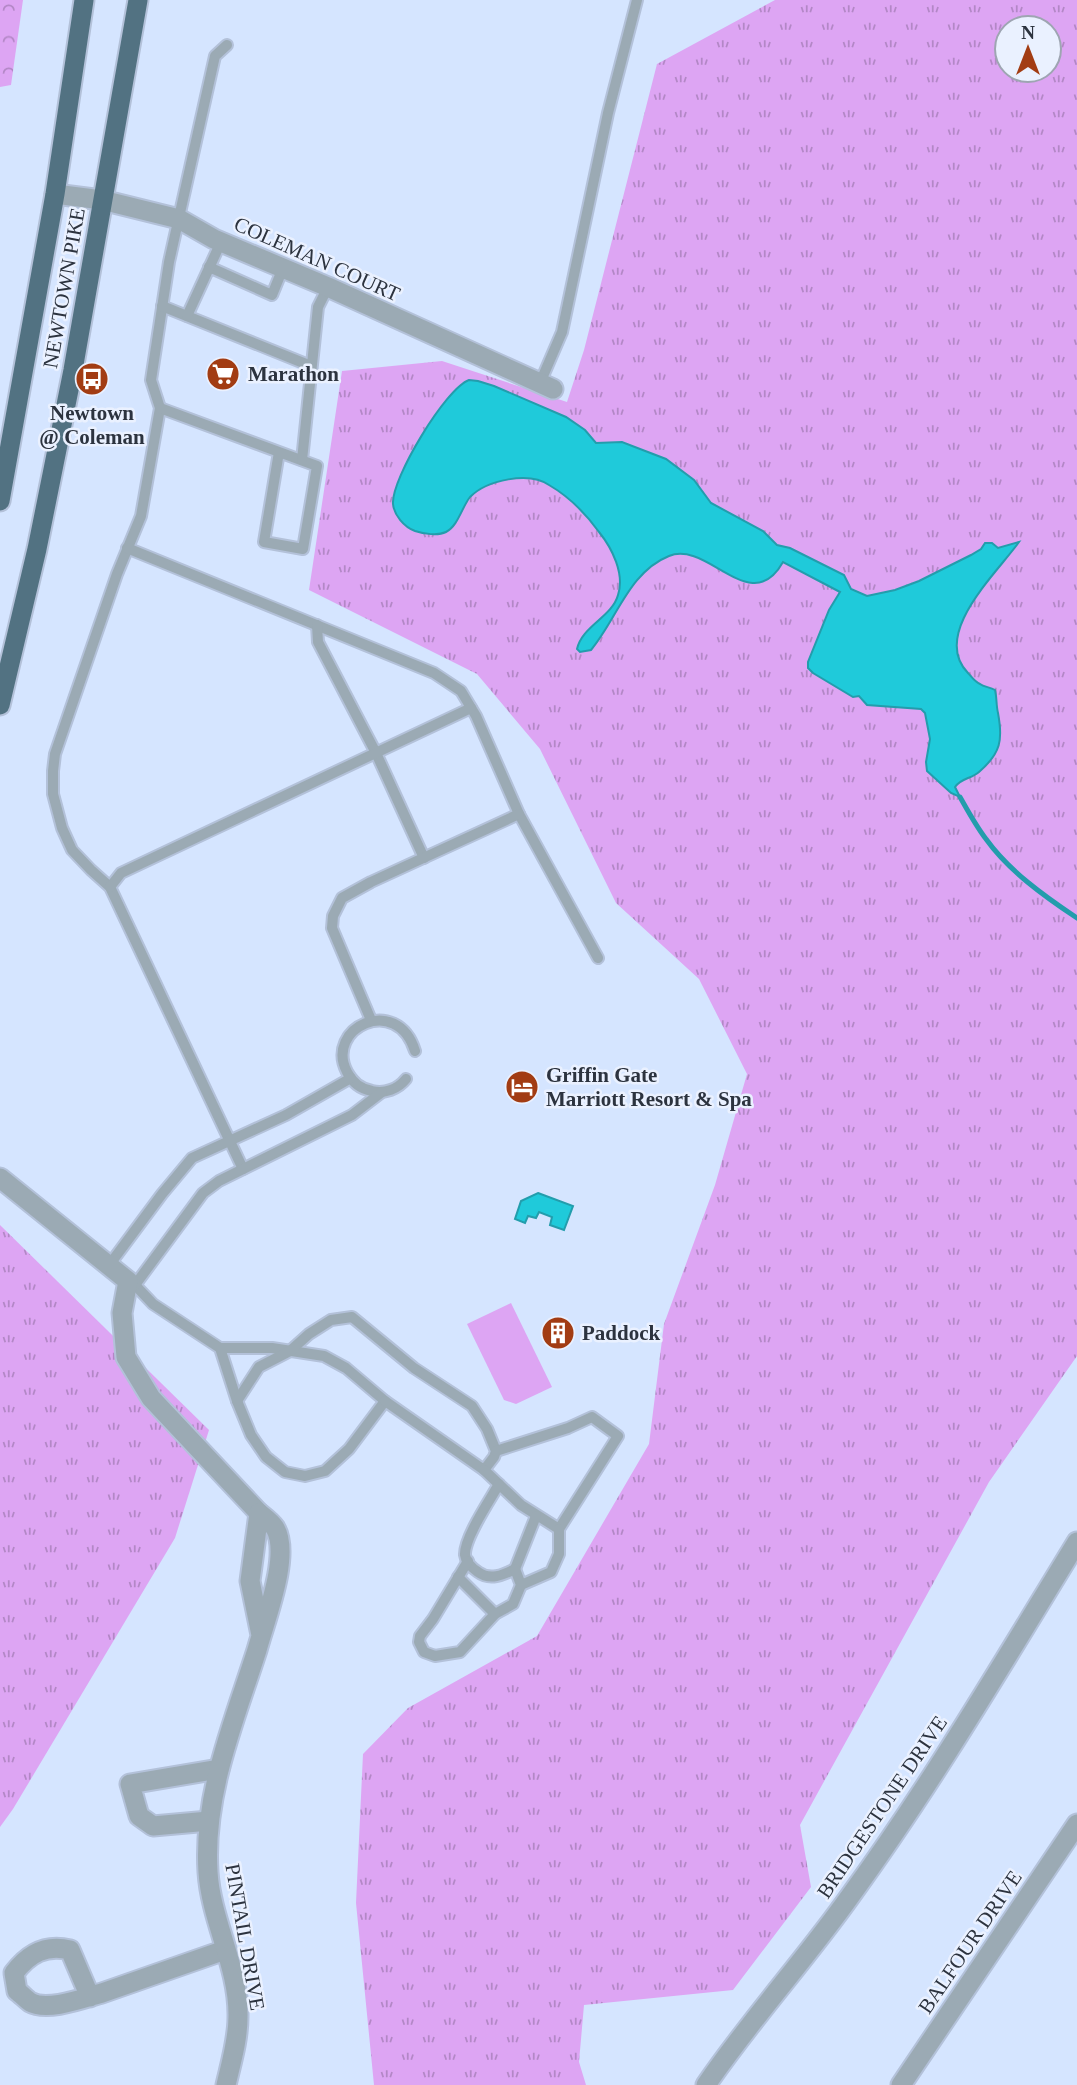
<svg xmlns="http://www.w3.org/2000/svg" width="1077" height="2085" font-family="'Times New Roman',serif">
<style>
.grass{fill:url(#grass-tufts);fill-rule:evenodd}
.forest{fill:url(#forest-crowns)}
.garden{fill:#dda5f3}
.water{fill:#1fcada;stroke:#239dac;stroke-width:2}
.lines{fill:none;stroke-linecap:round;stroke-linejoin:round}
.stream{stroke:#239dac;stroke-width:5}
.service-casing{stroke:#b3c1d9;stroke-width:14}
.minor-casing{stroke:#b3c1d9;stroke-width:23}
.trunk-casing{stroke:#b3c1d9;stroke-width:23}
.service{stroke:#9baab4;stroke-width:10}
.minor{stroke:#9baab4;stroke-width:19}
.trunk{stroke:#527282;stroke-width:19}
.labels{text-anchor:middle;stroke-width:5;stroke-linejoin:round;paint-order:stroke}
.street-label{font-size:21px;fill:#2c333f;stroke:#eaf1ff}
.poi-label{font-size:21px;font-weight:bold;fill:#2c333f;stroke:#eaf1ff;text-anchor:start}
</style>
<defs>
<pattern id="grass-tufts" width="24" height="20" patternUnits="userSpaceOnUse" patternTransform="scale(1.75)"><rect width="24" height="20" fill="#dda5f3"/><path d="M3 7l-1-3M5 7V3M7 7l1-3M15 17l-1-3M17 17v-4M19 17l1-3" fill="none" stroke="#b387c6"/></pattern>
<pattern id="forest-crowns" width="20" height="18" patternUnits="userSpaceOnUse" patternTransform="scale(1.75)"><rect width="20" height="18" fill="#dda5f3"/><path d="M2 6a3 3 0 1 1 6 0M12 15a3 3 0 1 1 6 0" fill="none" stroke="#b387c6"/></pattern>
</defs>
<rect width="100%" height="100%" fill="#d5e5ff"/>
<g class="grass">
<path d="M775,0H1077V1356L989,1482L800,1825L811,1887L733,1990L584,2005L579,2062L586,2085H374L356,1903L363,1754L408,1708L537,1636L649,1444L664,1324L715,1185L747,1074L699,979L616,903L540,749L477,674L309,590L342,371L442,361L567,402L584,350L657,64ZM1007,28H1049V70H1007Z"/>
<polygon points="0,1225 209,1430 175,1538 13,1809 0,1827"/>
</g>
<polygon class="forest" points="0,0 23,0 11,85 0,87"/>
<polygon class="garden" points="511,1303 552,1387 516,1404 504,1400 467,1324"/>
<g class="water">
<path d="M469,380L478,381L494,386L566,417L585,430L596,443L622,442L666,459L694,480L711,503L763,531L777,545L790,548L844,575L851,589L867,596L895,590L919,581L971,555L981,549L985,543H992L998,548L1019,542C998,572 930,634 968,673C971,676 975,682 980,684C984,687 990,687 995,690C997,698 996,705 998,713C1003,740 1001,753 979,772C971,779 961,778 955,787L960,797L951,793L927,771L926,762L930,739L925,713L921,709L867,705L859,696L853,697L813,673L808,668V662L829,610L840,592L783,562C751,619 708,540 669,556C629,572 617,619 591,650L580,652L577,649C582,626 612,617 618,595C625,574 612,548 599,532C586,514 568,496 549,485C529,471 487,480 470,497C462,507 458,526 446,532C438,536 424,534 415,531C404,527 394,515 393,504C391,479 446,388 469,380Z"/>
<polygon points="538,1193 573,1206 564,1230 550,1225 552,1217 539,1212 536,1218 528,1216 525,1223 515,1219 521,1201"/>
</g>
<g class="lines">
<path class="stream" d="M960,797C968,811 976,826 986,839C1009,871 1044,896 1077,918"/>
<defs>
<g id="service">
<polyline points="227,45 215,56 169,262 151,380 160,408 141,516 117,574 55,754 53,771 53,794 62,828 72,850 91,870 110,887 243,1169"/>
<polyline points="209,267 272,295 283,268"/>
<polyline points="162,306 311,366"/>
<polyline points="187,316 221,242"/>
<polyline points="540,383 562,332 608,113 637,0"/>
<polyline points="160,408 317,466 303,549 264,542 279,452"/>
<polyline points="302,460 318,307 328,287"/>
<polyline points="127,548 434,673 461,691 476,716 519,814 598,958"/>
<polyline points="317,625 318,642 376,753 424,858"/>
<polyline points="110,887 121,873 471,708"/>
<polyline points="371,1020 332,928 333,916 342,898 371,882 519,814"/>
<path d="M406,1079C398,1089 385,1094 372,1091C361,1089 352,1082 347,1072C324,1028 397,993 415,1051"/>
<polyline points="110,1264 162,1194 192,1158 286,1115 351,1078"/>
<polyline points="128,1281 135,1285 153,1304 220,1348 237,1401 251,1435 266,1457 285,1472 305,1476 325,1471 349,1449 385,1401 346,1368 324,1356 272,1348 220,1348"/>
<polyline points="135,1285 203,1193 219,1181 352,1115 382,1092"/>
<polyline points="237,1401 259,1367 290,1351 309,1334 331,1320 352,1317 414,1368 472,1406 487,1429 496,1451 494,1457 484,1470 385,1401"/>
<polyline points="484,1470 521,1505 559,1529 618,1436 592,1417 568,1428 496,1451"/>
<path d="M499,1484C490,1500 464,1538 465,1555C466,1563 472,1568 478,1572C490,1581 503,1575 515,1569L536,1516"/>
<polyline points="468,1561 433,1619 420,1636 419,1642 424,1652 435,1656 460,1652 495,1614 513,1604 521,1585 515,1569"/>
<polyline points="458,1577 495,1614"/>
<polyline points="521,1585 551,1572 559,1554 559,1529"/>
</g>
<g id="minor">
<polyline points="55,194 102,200 179,219 214,239 328,287 553,389"/>
<polyline points="0,1178 128,1281 122,1313 126,1357 151,1398 259,1513"/>
<polyline points="209,1821 153,1826 139,1816 130,1784 219,1769"/>
<path d="M90,1997L70,1950C46,1944 29,1953 14,1973L17,1991C21,1994 26,1999 30,2002C47,2012 84,1998 102,1993L225,1950"/>
<path d="M226,2085C231,2063 238,2040 238,2017C239,1967 211,1921 208,1872C203,1794 234,1722 257,1650C265,1620 291,1555 275,1528C271,1522 264,1517 259,1513L250,1581L261,1635"/>
<path d="M706,2085C751,2019 805,1960 851,1895C933,1782 1004,1661 1077,1542"/>
<polyline points="901,2085 1077,1824"/>
</g>
<g id="trunk">
<polyline points="0,501 55,194 84,0"/>
<polyline points="0,705 37,549 73,370 138,0"/>
</g>
</defs>
<use href="#service" class="service-casing"/>
<use href="#minor" class="minor-casing"/>
<use href="#trunk" class="trunk-casing"/>
<use href="#service" class="service"/>
<use href="#minor" class="minor"/>
<use href="#trunk" class="trunk"/>
</g>
<defs>
<symbol id="supermarket-disc" viewBox="-11 -11 22 22"><circle r="9.5" fill="#a23c13" stroke="#eaf1ff"/><path d="M-6-5.5h2.5l.6 2H6L4.5 2H-2.5L-4.4-4H-6ZM-1.5 3.2a1.3 1.3 0 1 0 .1 0ZM3 3.2a1.3 1.3 0 1 0 .1 0Z" fill="#fff"/></symbol>
<symbol id="bus-disc" viewBox="-11 -11 22 22"><circle r="9.5" fill="#a23c13" stroke="#eaf1ff"/><path d="M-5-6H5V4H4V6H2V4H-2V6H-4V4H-5ZM-3.5-4V0h7V-4ZM-3.5 1.2v1.5H-2V1.2ZM2 1.2v1.5H3.5V1.2Z" fill="#fff"/></symbol>
<symbol id="hotel-disc" viewBox="-11 -11 22 22"><circle r="9.5" fill="#a23c13" stroke="#eaf1ff"/><path d="M-6-4.5h1.5V1H6V5H4.5V3h-9V5H-6ZM-4 0a1.8 1.8 0 1 1 3.6 0ZM.5 0V-2.5h3Q6-2.5 6 0Z" fill="#fff"/></symbol>
<symbol id="building-disc" viewBox="-11 -11 22 22"><circle r="9.5" fill="#a23c13" stroke="#eaf1ff"/><path d="M-4-6H4V6H1V3H-1V6H-4ZM-2.5-4.3h1.7v1.8h-1.7ZM.8-4.3h1.7v1.8H.8ZM-2.5-1h1.7V.8h-1.7ZM.8-1h1.7V.8H.8Z" fill="#fff"/></symbol>
</defs>
<g fill-rule="evenodd">
<use href="#supermarket-disc" x="204" y="355" width="38" height="38"/>
<use href="#bus-disc" x="73" y="360" width="38" height="38"/>
<use href="#hotel-disc" x="503" y="1068" width="38" height="38"/>
<use href="#building-disc" x="539" y="1314" width="38" height="38"/>
</g>
<g class="labels">
<g class="street-label">
<text transform="translate(317 259) rotate(24)" y="7">COLEMAN COURT</text>
<text transform="translate(64 288) rotate(-80)" y="7">NEWTOWN PIKE</text>
<text transform="translate(882 1807) rotate(-56)" y="7">BRIDGESTONE DRIVE</text>
<text transform="translate(245 1937) rotate(80)" y="7">PINTAIL DRIVE</text>
<text transform="translate(970 1942) rotate(-56)" y="7">BALFOUR DRIVE</text>
</g>
<g class="poi-label">
<text x="248" y="381">Marathon</text>
<text x="92" y="420" text-anchor="middle">Newtown<tspan x="92" dy="24">@ Coleman</tspan></text>
<text x="546" y="1082">Griffin Gate<tspan x="546" dy="24">Marriott Resort &amp; Spa</tspan></text>
<text x="582" y="1340">Paddock</text>
</g>
</g>
<g transform="translate(1028 49)"><circle r="33" fill="#eaf1ff" stroke="#9ea5b2" stroke-width="2"/>
<path d="M0-5L12 26L0 18L-12 26Z" fill="#a23c13"/>
<text y="-10" font-size="19" font-weight="bold" text-anchor="middle" fill="#2c333f">N</text>
</g>
</svg>
